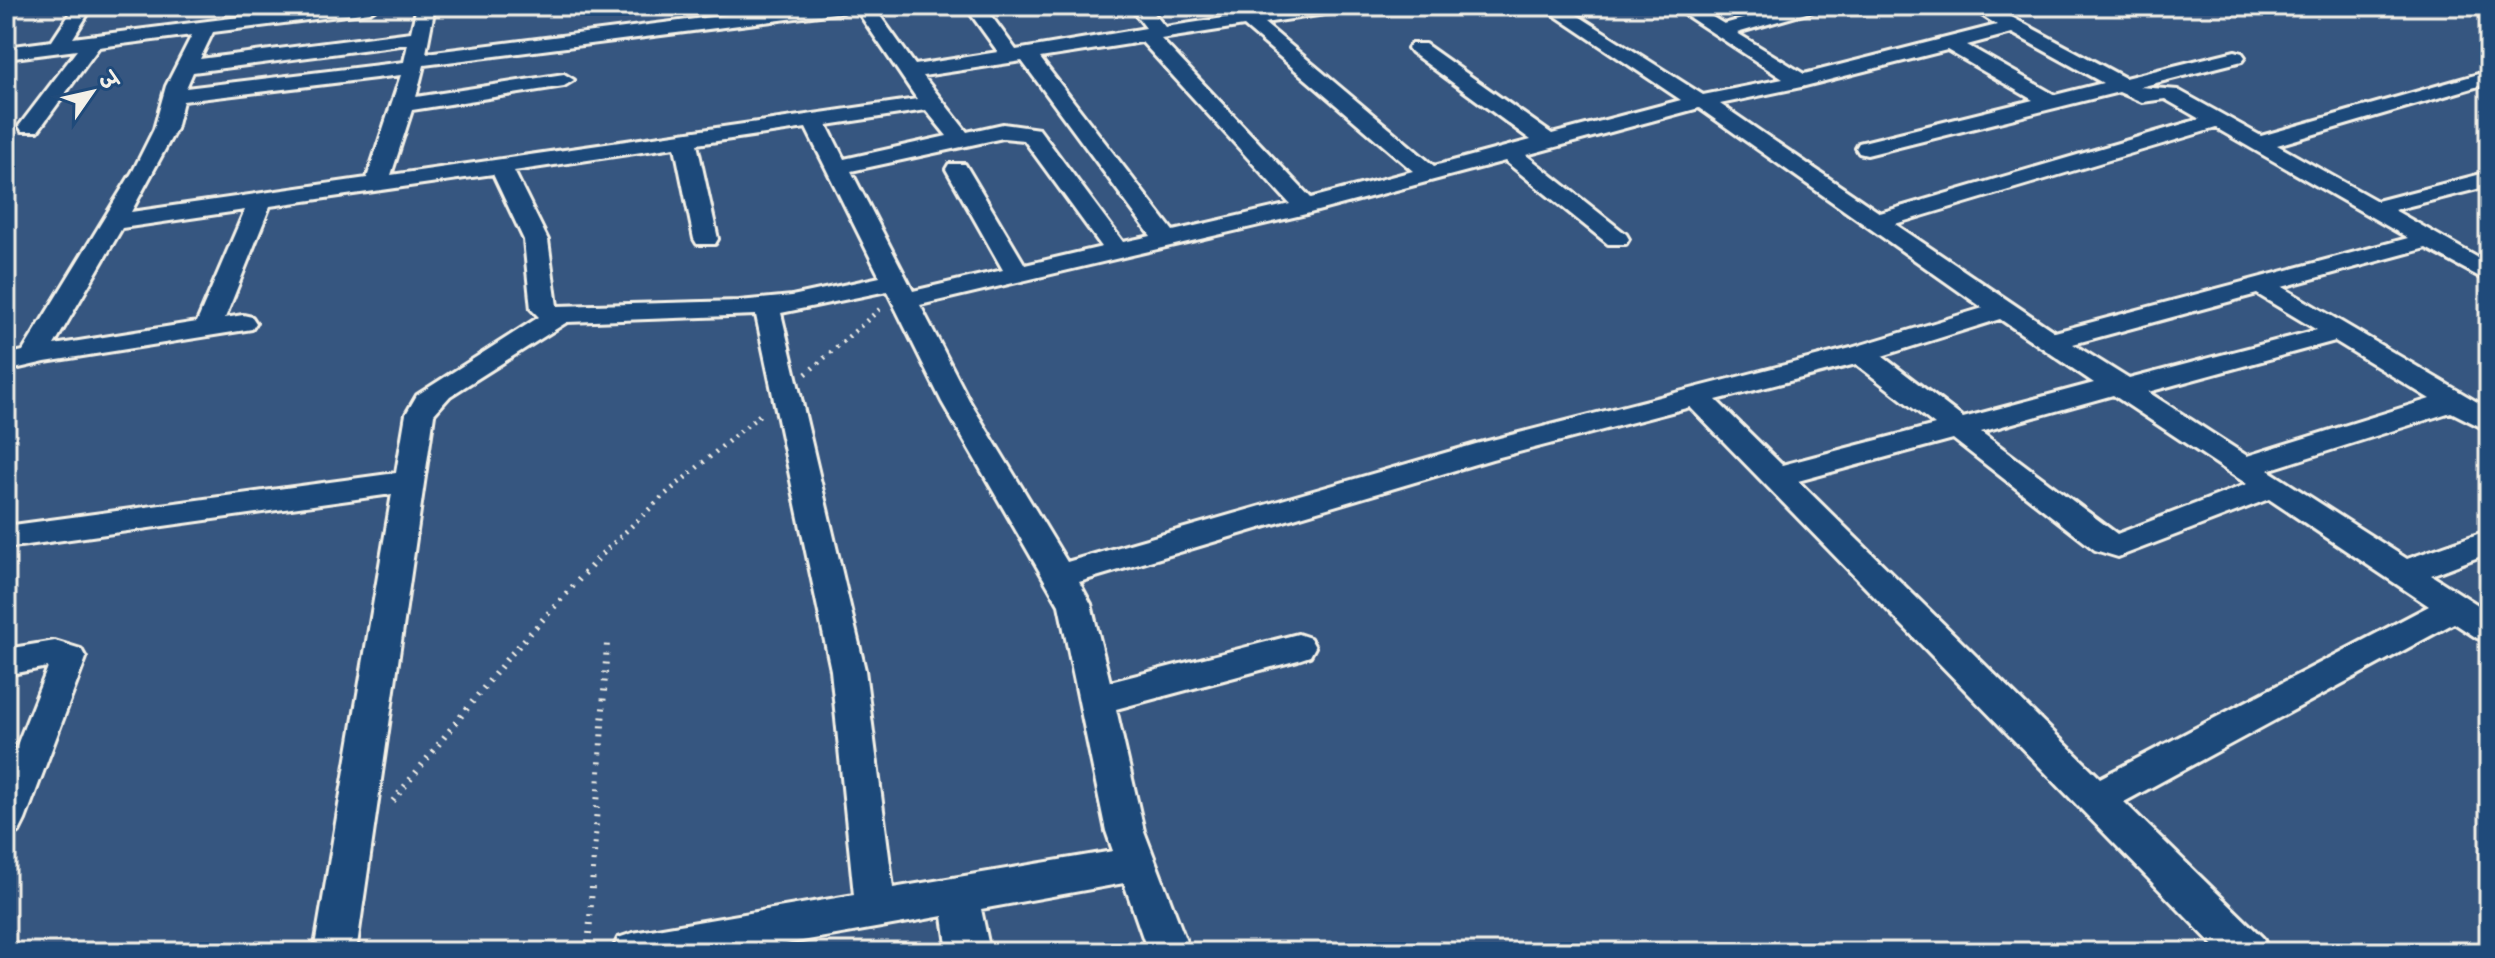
<svg xmlns="http://www.w3.org/2000/svg" width="2495" height="958" font-family="'Patrick Hand','Playpen Sans Deva',sans-serif">
<style>
.lines{fill:none;stroke-linecap:round;stroke-linejoin:round}
.minor-casing{stroke:#f4f1e8;stroke-width:6}
.path-far1{stroke:#f4f1e8;stroke-width:5;stroke-dasharray:2 6;stroke-linecap:butt}
.path{stroke:#f4f1e8;stroke-width:6;stroke-dasharray:2 7;stroke-linecap:butt}
.minor{fill:#1f4a7a;fill-rule:evenodd}
</style>
<rect width="100%" height="100%" fill="#365680"/>
<filter id="ink" filterUnits="userSpaceOnUse"><feTurbulence type="fractalNoise" baseFrequency=".0125" numOctaves="2"/><feDisplacementMap in="SourceGraphic" scale="16" xChannelSelector="R" yChannelSelector="G"/><feConvolveMatrix kernelMatrix="1 2 1 2 8 2 1 2 1" color-interpolation-filters="sRGB"/></filter>
<g filter="url(#ink)">
<g class="lines">
<defs>
<g id="minor">
<path d="M75,6H93L73,38L326,6H379L370,12L213,32L200,59L411,32L417,6H435L426,53L798,6H852L843,12L424,65L416,97L564,74L574,80L564,86L412,110L391,175L917,99L854,6H873L915,65L998,52L965,6H984L1016,50L1146,28L1129,6H1148L1165,27L1302,6H1348L1339,12L1264,23L1434,166L1531,140L1411,52L1408,48L1411,44H1425L1552,134L1681,100L1541,6H1563L1703,95L1783,79L1672,6H1694L1724,24L1789,6H1819L1817,10L1737,33L1804,74L1997,25L1968,6H1991L2125,78L2235,51L2242,53L2245,57L2242,61L2140,87L2178,90L2261,136L2489,71V83L2277,145L2377,201L2489,172V186L2394,210L2489,264V282L2426,248L2282,287L2489,409V431L2451,412L2268,470L2407,559L2489,530V553L2431,575L2489,612V642L2477,638L2454,623L2124,802L2263,938L2269,952H2220L1690,407L1492,459L1079,582L1091,604L1110,682L1298,634L1310,638L1315,647L1310,656L1298,660L1116,709L1144,831L1190,952H1148L1124,883L981,909L990,952H948L943,916L740,952H612L618,938L633,933L854,895L831,670L756,315L567,322L450,396L434,414L356,952H314L392,494L6,548V526L396,473L406,414L417,395L539,317L531,309L524,240L493,174L270,206L225,318L243,315L252,317L256,323L252,329L45,362L6,371V355L23,351L133,171L154,129L166,86L192,35L99,47L38,131H22L19,126L77,50L6,59V47L52,41ZM1244,26L1413,171L1311,198L1161,39ZM2012,33L2103,83L2055,95L1967,45ZM1142,42L1290,204L1173,231L1040,58ZM408,44L404,62L186,88L193,72ZM1947,50L2033,100L1859,143L1856,148L1859,153L1867,155L2119,92L2142,102L2165,99L2200,119L1880,213L1720,104L1801,87ZM1022,61L1151,236L1123,242L1039,129L1003,124L967,132L923,76ZM401,75L367,178L131,212L176,129L183,101ZM1699,108L1983,308L1851,348L1476,444L1067,562L970,402L920,305L1306,214L1505,161L1608,244H1626L1629,239L1626,234L1526,155ZM926,110L947,136L844,159L827,125ZM806,128L880,277L792,296L739,301L557,306L548,240L514,171L675,147L694,239L697,244H715L718,239L697,144ZM2216,128L2408,238L2055,332L1895,224ZM1003,138L1024,140L1102,247L1025,265L968,169L965,164H949L946,169L1003,270L913,291L851,171ZM245,210L197,322L54,345L122,228ZM887,291L942,402L1059,605L1106,831L1113,851L893,888L865,670L781,313ZM2257,294L2317,330L2129,379L2073,344ZM2000,319L2094,383L1963,418L1882,356ZM2335,341L2430,399L2247,456L2148,392ZM1856,364L1935,425L1782,465L1716,400ZM2113,395L2247,484L2117,534L1981,432ZM1953,439L2095,550L2118,557L2269,499L2429,606L2100,778L1798,481Z"/>
<polygon points="55,641 81,649 86,658 25,820 19,832 6,836 6,773 48,667 6,675 6,649"/>
</g>
</defs>
<use href="#minor" class="minor-casing"/>
<g class="path-far1">
<polyline points="806,374 880,309"/>
<polyline points="602,554 661,498 763,412"/>
</g>
<g class="path">
<polyline points="393,801 506,660 604,552"/>
<polyline points="588,952 607,643"/>
</g>
<use href="#minor" class="minor"/>
</g>
</g>
<rect width="2495" height="958" fill="none" stroke="#1f4a7a" stroke-width="32"/>
<rect x="16" y="16" width="2463" height="926" fill="none" stroke="#f4f1e8" stroke-width="3" filter="url(#ink)"/>
<g transform="translate(92 92) rotate(56)" stroke="#1f4a7a" stroke-width="6" paint-order="stroke">
<path d="M0-6L14 30L0 20L-14 30Z" fill="#f4f1e8"/>
<text y="-12" font-size="22" font-weight="bold" text-anchor="middle" fill="#f4f1e8">उ</text>
</g>
</svg>
